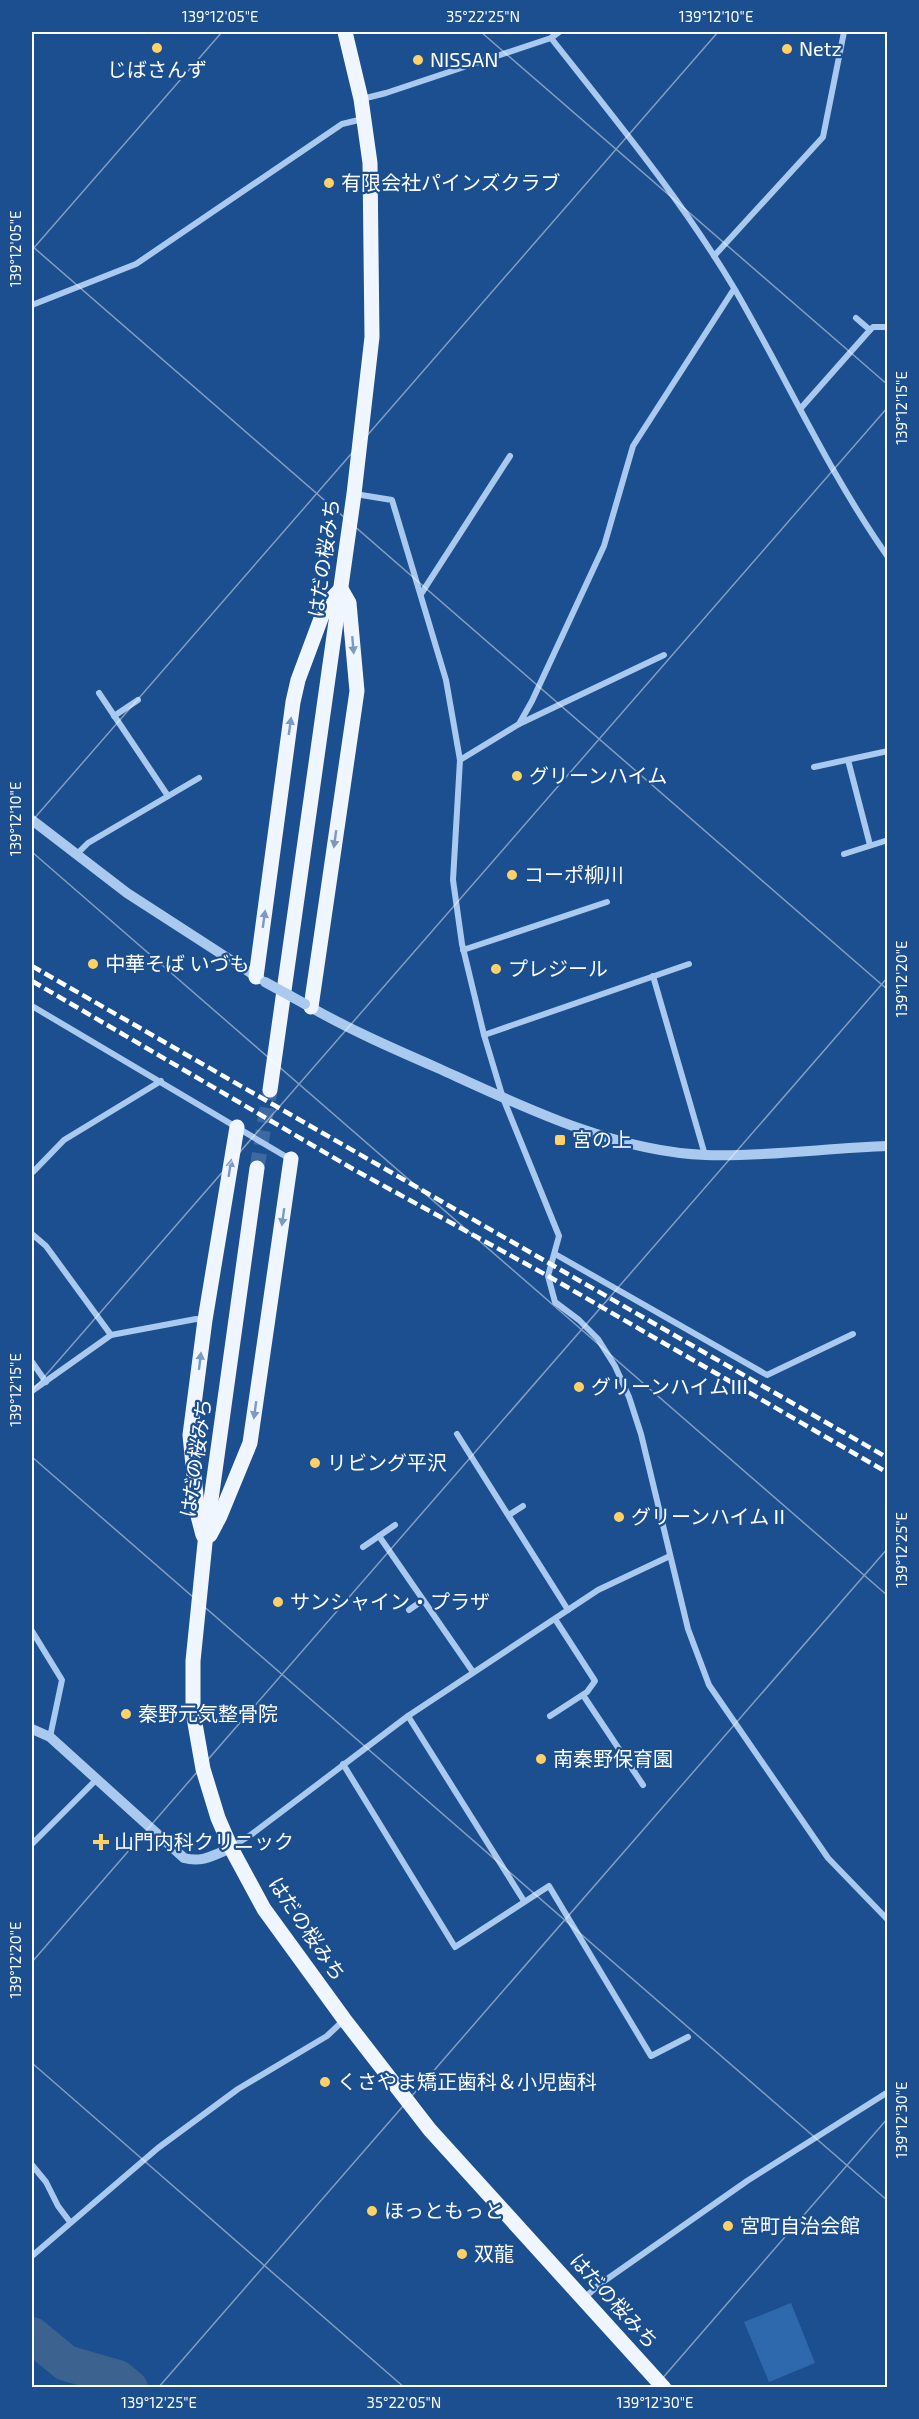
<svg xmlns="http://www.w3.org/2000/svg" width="919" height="2419" font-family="'Exo 2','Noto Sans JP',sans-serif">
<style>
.green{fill:#2e69ad}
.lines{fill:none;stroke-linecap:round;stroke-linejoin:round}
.river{stroke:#3c6290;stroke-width:36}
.primary-tunnel{stroke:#3d69a0;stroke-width:15;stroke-dasharray:15 8;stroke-linecap:butt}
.minor{stroke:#a9c9ee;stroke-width:6}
.tertiary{stroke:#a9c9ee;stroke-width:10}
.primary{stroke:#f0f6ff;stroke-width:15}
.rail{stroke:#fff;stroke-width:4.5;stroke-dasharray:10 4.5;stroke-linecap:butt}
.tertiary-bridge{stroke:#a9c9ee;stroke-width:10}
.oneway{fill:#7b9ac1}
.ticks{fill:none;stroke:#fff;stroke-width:1.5;stroke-opacity:0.45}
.poi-dot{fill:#ffd166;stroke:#1b4f8f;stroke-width:2}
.labels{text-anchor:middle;stroke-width:4.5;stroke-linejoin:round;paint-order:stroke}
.poi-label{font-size:20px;fill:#fff;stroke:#1b4f8f;text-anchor:start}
.street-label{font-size:20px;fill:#fff;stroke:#1b4f8f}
.neatline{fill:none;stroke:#fff;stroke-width:2}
.ticks-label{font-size:15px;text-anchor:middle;fill:#fff}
</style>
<rect width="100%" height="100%" fill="#1b4f8f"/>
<polygon class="green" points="791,2303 815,2363 769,2382 744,2322"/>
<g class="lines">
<polyline class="river" points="32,2335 66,2363 118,2378 130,2388"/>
<polyline class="primary-tunnel" points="257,1168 270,1090"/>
<g class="minor">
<path d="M551,38C615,119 681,199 734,288C786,377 828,472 888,557"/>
<polyline points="362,99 386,93 551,38 559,32"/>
<polyline points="714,256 823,137 844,32"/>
<polyline points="32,305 136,264 342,124 363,119"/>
<polyline points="870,330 873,327 884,327"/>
<polyline points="801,408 870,330 856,318"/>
<polyline points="355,494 392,500 446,680 460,760 453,880 462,944 484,1035 503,1098 559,1236 548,1276 555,1302 579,1320 598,1339 615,1366 629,1397 641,1434 688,1629 709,1685 828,1858 888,1920"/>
<polyline points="421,594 510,456"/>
<polyline points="99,693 168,796"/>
<polyline points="114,716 138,700"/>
<polyline points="519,724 532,701 604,546 633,446 734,289"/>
<polyline points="460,760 519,724 664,655"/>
<polyline points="848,760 870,845"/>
<polyline points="814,767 888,751"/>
<polyline points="844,854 888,840"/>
<polyline points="76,855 88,843 199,778"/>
<polyline points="463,950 607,902"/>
<polyline points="653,976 705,1155"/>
<polyline points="32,1006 290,1159"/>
<polyline points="484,1035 689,964"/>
<polyline points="32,1172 33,1172 64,1140 161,1081"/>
<polyline points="32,1234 46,1246 111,1335"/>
<polyline points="555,1254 767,1375 853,1334"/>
<polyline points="32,1362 46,1382"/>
<polyline points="32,1391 111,1335 196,1319 204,1320"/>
<polyline points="457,1434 568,1610"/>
<polyline points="509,1515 523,1506"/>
<polyline points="379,1536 473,1672"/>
<polyline points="363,1547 395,1525"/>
<polyline points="409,1610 423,1600"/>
<polyline points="32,1631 62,1680 50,1737"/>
<polyline points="583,1695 643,1785"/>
<polyline points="408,1716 524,1901"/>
<polyline points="550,1716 587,1692 595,1681 555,1619"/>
<polyline points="343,1764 455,1947 549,1886 651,2056 688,2037"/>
<polyline points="633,1770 647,1760"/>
<polyline points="32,1844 96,1780"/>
<polyline points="232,1847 252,1834 408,1716 598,1590 670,1556"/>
<polyline points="32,2165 46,2182 58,2206 70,2222"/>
<polyline points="32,2256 158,2148 238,2089 327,2036 344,2020"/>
<polyline points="583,2299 600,2284 747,2181 888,2092"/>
</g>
<g class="tertiary">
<polyline points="32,820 127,893 260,979"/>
<path d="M305,1004C348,1029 394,1049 440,1069C521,1106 615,1152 706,1155C766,1157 827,1148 888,1146"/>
<path d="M32,1729L50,1737L184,1858C202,1863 214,1855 231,1848"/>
</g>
<g class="primary">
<polyline points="256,977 293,702 298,680 326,605 341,589 349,603 357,691 311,1007"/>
<polyline points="270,1090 354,494 372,337 370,163 361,99 345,32"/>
<polyline points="257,1168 205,1543 193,1661 193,1712 203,1769 218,1818 231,1848 264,1909 344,2019 430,2130 664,2388"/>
<polyline points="203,1535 198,1516 190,1435 205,1320 237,1127"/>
<polyline points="210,1535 220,1516 250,1443 291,1159"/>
</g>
<g class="rail">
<polyline points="32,966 888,1458"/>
<polyline points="32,981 353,1169 548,1276 888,1473"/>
</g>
<polyline class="tertiary-bridge" points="265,982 305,1004"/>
</g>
<defs><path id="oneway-solid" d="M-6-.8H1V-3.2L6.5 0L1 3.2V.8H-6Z" transform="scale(1.5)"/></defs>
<g class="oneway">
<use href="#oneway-solid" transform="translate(353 645) rotate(85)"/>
<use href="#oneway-solid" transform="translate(290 726) rotate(-82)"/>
<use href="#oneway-solid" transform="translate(335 839) rotate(98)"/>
<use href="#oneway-solid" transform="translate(264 919) rotate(-82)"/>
<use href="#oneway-solid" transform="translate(230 1168) rotate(-81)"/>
<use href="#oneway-solid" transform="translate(283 1217) rotate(98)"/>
<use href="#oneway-solid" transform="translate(200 1361) rotate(-83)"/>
<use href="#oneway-solid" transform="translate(255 1410) rotate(98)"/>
</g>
<path class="ticks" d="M481,32L888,385M32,246L888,990M32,250L222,32M32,821L718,32M32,852L888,1596M32,1391L888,407M32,1457L888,2201M32,1962L888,977M32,2063L405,2388M158,2388L888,1548M654,2388L888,2118"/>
<g class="poi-dot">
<circle cx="157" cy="48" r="6"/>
<circle cx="787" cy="49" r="6"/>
<circle cx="418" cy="60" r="6"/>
<circle cx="329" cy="183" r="6"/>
<circle cx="517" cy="776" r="6"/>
<circle cx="512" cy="875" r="6"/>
<circle cx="93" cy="964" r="6"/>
<circle cx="496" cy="969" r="6"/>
<rect x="554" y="1134" width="12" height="12" rx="3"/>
<circle cx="579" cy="1387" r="6"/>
<circle cx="315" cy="1463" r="6"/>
<circle cx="619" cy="1517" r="6"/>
<circle cx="278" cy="1602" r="6"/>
<circle cx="126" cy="1714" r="6"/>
<circle cx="541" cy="1759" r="6"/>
<path d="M98 1833h6v6h6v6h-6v6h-6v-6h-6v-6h6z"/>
<circle cx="325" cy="2082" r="6"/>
<circle cx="372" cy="2211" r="6"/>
<circle cx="728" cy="2226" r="6"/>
<circle cx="462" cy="2254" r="6"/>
</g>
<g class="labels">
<g class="poi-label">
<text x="799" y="56">Netz</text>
<text x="430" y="67">NISSAN</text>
<text x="157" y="77" text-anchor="middle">じばさんず</text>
<text x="341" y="190">有限会社パインズクラブ</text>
<text x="529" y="783">グリーンハイム</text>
<text x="524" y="882">コーポ柳川</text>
<text x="105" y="971">中華そば いづも</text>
<text x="508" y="976">プレジール</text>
<text x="572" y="1147">宮の上</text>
<text x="591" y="1394">グリーンハイムⅢ</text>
<text x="327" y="1470">リビング平沢</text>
<text x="631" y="1524">グリーンハイムⅡ</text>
<text x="290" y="1609">サンシャイン・プラザ</text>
<text x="138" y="1721">秦野元気整骨院</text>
<text x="553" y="1766">南秦野保育園</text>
<text x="114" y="1849">山門内科クリニック</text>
<text x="337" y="2089">くさやま矯正歯科＆小児歯科</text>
<text x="384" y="2218">ほっともっと</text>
<text x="740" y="2233">宮町自治会館</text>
<text x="474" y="2261">双龍</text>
</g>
<g class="street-label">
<text transform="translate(324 558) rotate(-82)" y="7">はだの桜みち</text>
<text transform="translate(196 1458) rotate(-82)" y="7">はだの桜みち</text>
<text transform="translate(307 1929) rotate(56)" y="7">はだの桜みち</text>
<text transform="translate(614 2301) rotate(48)" y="7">はだの桜みち</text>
</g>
</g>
<rect width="919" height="2419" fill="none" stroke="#1b4f8f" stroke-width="66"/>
<rect x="33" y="33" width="853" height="2353" class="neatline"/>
<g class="ticks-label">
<text x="220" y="22">139°12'05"E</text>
<text x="483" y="22">35°22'25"N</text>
<text x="716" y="22">139°12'10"E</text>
<text transform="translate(16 249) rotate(-90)" y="5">139°12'05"E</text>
<text transform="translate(902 408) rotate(-90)" y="5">139°12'15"E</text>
<text transform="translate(16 819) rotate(-90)" y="5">139°12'10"E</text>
<text transform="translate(902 979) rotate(-90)" y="5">139°12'20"E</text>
<text transform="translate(16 1390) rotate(-90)" y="5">139°12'15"E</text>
<text transform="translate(902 1550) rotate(-90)" y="5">139°12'25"E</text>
<text transform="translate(16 1960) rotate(-90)" y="5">139°12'20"E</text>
<text transform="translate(902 2120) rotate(-90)" y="5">139°12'30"E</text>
<text x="159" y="2408">139°12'25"E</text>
<text x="404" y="2408">35°22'05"N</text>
<text x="655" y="2408">139°12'30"E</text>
</g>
</svg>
